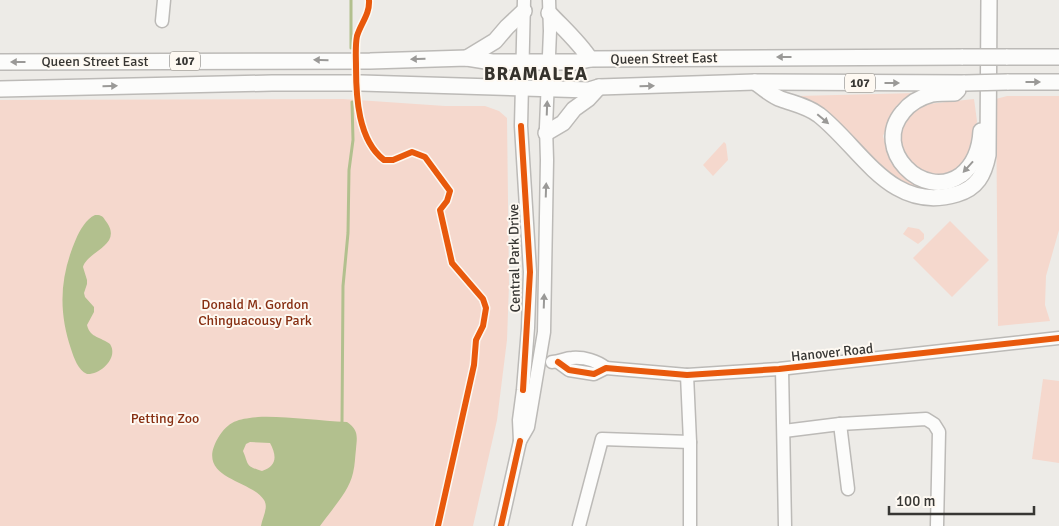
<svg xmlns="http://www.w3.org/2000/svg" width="1059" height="526" font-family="Signika,sans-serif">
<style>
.green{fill:#f5d8cd}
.water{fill:#b2c08e;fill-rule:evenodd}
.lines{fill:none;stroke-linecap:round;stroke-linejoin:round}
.stream{stroke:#b2c08e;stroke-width:3}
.minor-casing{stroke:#bcbab7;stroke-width:15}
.major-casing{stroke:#bcbab7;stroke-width:18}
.minor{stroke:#fcfcfb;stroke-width:12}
.major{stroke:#fcfcfb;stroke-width:15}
.major-bridge-casing{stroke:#bcbab7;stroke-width:18;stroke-linecap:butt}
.major-bridge{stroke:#fcfcfb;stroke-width:15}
.cycleway-casing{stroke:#fef9f2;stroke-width:9}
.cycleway{stroke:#e8590c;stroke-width:6}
.oneway{fill:#9a9997}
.labels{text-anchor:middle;stroke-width:4;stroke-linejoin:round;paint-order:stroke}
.shield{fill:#fef9f2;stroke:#73706c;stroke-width:1}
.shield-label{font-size:12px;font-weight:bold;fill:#373633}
.street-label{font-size:14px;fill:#373633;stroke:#fef9f2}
.park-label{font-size:14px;fill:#872f12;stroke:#fef9f2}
.district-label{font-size:19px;font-weight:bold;letter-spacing:1px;fill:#35322c;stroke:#fef9f2}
</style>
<rect width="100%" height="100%" fill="#edebe7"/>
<g class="green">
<polygon points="917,93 896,106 883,136 891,163 908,180 934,189 974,171 976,172 968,183 953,190 921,190 895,182 821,111 797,96"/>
<polygon points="1007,96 1059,96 1059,230 1046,276 1045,305 1050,321 998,326 996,99"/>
<polygon points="343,99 445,106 485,106 499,111 507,118 509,284 507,340 497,420 473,526 0,526 0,100"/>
<polygon points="974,99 977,121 974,147 966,164 948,176 929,177 901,156 897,137 903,119 918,105"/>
<polygon points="724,142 726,144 728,160 713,176 703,165"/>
<polygon points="950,221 989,260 952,297 913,258"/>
<polygon points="908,227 919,229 924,234 924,239 918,244 903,234"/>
<polygon points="1043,379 1059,381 1059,463 1032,459"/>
</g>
<g class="water">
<path d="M95,215C100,215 102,215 105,220C125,245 88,250 83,267L87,280V284L84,293L85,297L94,307V312L87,325C90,338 101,337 110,344C119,358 100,375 87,374C78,370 74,358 71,349C58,310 60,276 76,239C80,230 86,219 95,215Z"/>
<path d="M258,417C288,416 317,421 347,422C359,430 357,437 356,449C355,457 355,465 353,473C349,492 331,510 320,526H261C262,518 269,508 264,500C251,479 194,479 218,438C229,420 239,419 258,417ZM250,442L270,443C277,456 277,466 262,471C245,466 249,465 243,451L246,444Z"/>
</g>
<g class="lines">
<g class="stream">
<polyline points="351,48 351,0"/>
<polyline points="340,425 342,422 343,286 348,233 349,170 353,140 352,102"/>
</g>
<defs>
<g id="minor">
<polyline points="162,21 164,0"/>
<path d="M552,362C560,362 565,358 572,358C584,357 597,361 606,368"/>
<polyline points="558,362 569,370 594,374 606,368 687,375 779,369 1059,338"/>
<polyline points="782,369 785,526"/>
<polyline points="687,375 690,442 690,526"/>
<polyline points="840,424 848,489"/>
<polyline points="784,431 840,424 926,419 934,424 939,432 937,526"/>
<polyline points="520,441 528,427 544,332 547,160 546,127 550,31 549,0"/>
<polyline points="501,526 520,441 519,420 523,390 528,328 530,272 521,126 524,0"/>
<polyline points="579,526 602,439 690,442"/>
</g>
<g id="major">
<path d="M549,13C563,28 579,42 590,59"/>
<polyline points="1006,57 1059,57"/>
<polyline points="467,58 495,41 507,27 524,11"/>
<polyline points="0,62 370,61 467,58 492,62 577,62 590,59 963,57"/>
<path d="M755,82C763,88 772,96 781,99C795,104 807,106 819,115C862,149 891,214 957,194C977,188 984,175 988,155L989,0"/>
<polyline points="1007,82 1059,82"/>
<polyline points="0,89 272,83 361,83 589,90 599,87 755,82 965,83"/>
<path d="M958,90L955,93C948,93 940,93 932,94C921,97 910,103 903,112C871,149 923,202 961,175C975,164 980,149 981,131"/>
<polyline points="546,133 563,123 574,109 588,99 599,87"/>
</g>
</defs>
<use href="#minor" class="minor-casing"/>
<use href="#major" class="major-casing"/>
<use href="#minor" class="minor"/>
<use href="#major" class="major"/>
<defs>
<g id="major-bridge">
<polyline points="963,57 1006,57"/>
<polyline points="965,83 1007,82"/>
</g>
</defs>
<use href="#major-bridge" class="major-bridge-casing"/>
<use href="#major-bridge" class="major-bridge"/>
<defs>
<g id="cycleway">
<path d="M369,0C370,14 361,23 357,36C355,46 356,57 356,67C356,97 358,140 384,160H393L412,152L425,157L450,191L447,201L440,210L452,263L483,299L486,308L483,326L476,340L474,365L438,526"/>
<polyline points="521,126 530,272 523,390"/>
<polyline points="558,362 569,370 594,374 606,368 687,375 779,369 1059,338"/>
<polyline points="501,526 520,441"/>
</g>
</defs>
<use href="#cycleway" class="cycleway-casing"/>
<use href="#cycleway" class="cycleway"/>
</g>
<defs><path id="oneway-solid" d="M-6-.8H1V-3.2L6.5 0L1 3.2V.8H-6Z" transform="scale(1.25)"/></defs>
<g class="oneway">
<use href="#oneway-solid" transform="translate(784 57) rotate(180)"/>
<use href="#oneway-solid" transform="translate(418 59) rotate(178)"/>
<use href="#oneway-solid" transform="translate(321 60) rotate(-179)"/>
<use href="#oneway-solid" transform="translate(18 62) rotate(180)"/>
<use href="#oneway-solid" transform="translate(1033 82)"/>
<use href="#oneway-solid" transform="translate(892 83)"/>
<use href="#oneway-solid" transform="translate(110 86) rotate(-1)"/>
<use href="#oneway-solid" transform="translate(647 86) rotate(-2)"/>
<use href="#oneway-solid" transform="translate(547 108) rotate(-88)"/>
<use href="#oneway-solid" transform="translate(823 119) rotate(40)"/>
<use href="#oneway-solid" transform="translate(968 167) rotate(132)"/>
<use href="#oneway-solid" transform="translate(546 190) rotate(-88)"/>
<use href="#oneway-solid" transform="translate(544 301) rotate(-88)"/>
</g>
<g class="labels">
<g class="shield">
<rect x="170" y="51.5" width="30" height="19" rx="4"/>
<rect x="845" y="73.5" width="30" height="19" rx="4"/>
</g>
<g class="shield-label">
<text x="185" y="65">107</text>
<text x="860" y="87">107</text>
</g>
<g class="street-label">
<text transform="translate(664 58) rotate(-1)" y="5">Queen Street East</text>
<text x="95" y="66">Queen Street East</text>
<text transform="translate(514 258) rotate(-91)" y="5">Central Park Drive</text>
<text transform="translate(832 352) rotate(-6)" y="5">Hanover Road</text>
</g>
<g class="park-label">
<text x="255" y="309">Donald M. Gordon<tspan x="255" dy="16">Chinguacousy Park</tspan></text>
<text x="165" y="423">Petting Zoo</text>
</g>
<g class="district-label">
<text x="536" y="80">BRAMALEA</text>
</g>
</g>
<path d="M889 506v8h145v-8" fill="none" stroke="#373633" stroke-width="2.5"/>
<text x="896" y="506" font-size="15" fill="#373633" stroke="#fef9f2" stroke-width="4" paint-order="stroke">100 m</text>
</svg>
